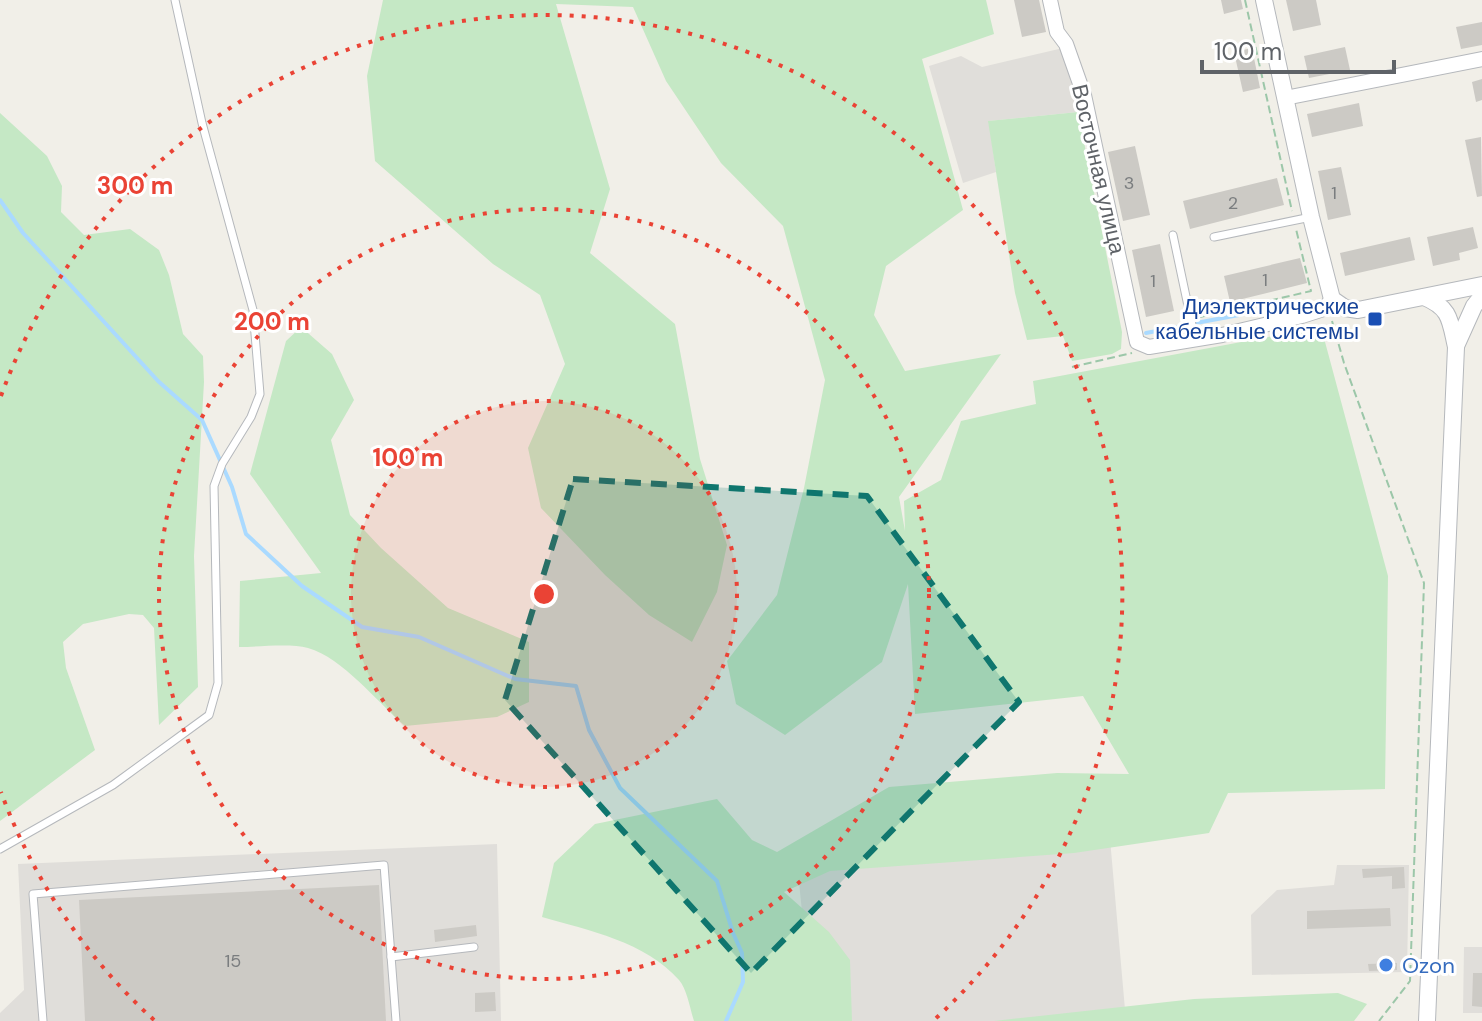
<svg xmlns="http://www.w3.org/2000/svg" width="1482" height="1021" font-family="'DM Sans',sans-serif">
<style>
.industrial{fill:#e0deda}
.green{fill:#c5e8c5}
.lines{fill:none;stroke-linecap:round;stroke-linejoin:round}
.stream{stroke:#aadaff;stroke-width:4}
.building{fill:#cccac5}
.service-casing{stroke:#b5b8bc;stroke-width:9}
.minor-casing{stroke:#b5b8bc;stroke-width:16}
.tertiary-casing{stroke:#b5b8bc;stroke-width:18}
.path{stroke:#9cc7a9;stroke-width:2;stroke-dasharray:8 4;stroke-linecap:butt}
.service{stroke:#fff;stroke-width:7}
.minor{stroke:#fff;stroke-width:14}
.tertiary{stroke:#fff;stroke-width:16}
.marked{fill:#0f766e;fill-opacity:0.2;stroke:#0f766e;stroke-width:6;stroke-dasharray:16 10;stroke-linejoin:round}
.ring{fill:none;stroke:#ea4335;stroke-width:4;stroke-dasharray:4 8}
.transit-dot{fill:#1a4fb4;stroke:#fff;stroke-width:3}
.shop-dot{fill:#3f7fe0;stroke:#fff;stroke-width:3}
.labels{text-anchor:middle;stroke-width:6;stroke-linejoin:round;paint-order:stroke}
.number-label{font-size:18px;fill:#7a7d7f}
.street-label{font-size:22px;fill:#5f6368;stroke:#fff}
.transit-label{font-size:22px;fill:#164399;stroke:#fff;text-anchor:end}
.shop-label{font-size:22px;fill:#366cbe;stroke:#fff;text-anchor:start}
.centre{fill:#ea4335;stroke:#fff;stroke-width:4}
.ring-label{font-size:24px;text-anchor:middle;font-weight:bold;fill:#ea4335;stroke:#fff;stroke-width:6;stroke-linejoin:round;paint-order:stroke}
</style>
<rect width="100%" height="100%" fill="#f1efe8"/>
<g class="industrial">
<polygon points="1063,48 1078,112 989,121 996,172 963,183 929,66 961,56 982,67"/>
<polygon points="1110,839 1126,1021 813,1021 797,862"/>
<polygon points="497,844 501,1021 0,1021 0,1013 24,990 18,864"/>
<polygon points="1337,865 1409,865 1407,972 1252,975 1251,915 1277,890 1334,885"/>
<polygon points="1464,947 1482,947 1482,1013 1463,1013"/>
</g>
<g class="green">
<path d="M383,0H986L994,34L922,59L963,210L886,266L874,315L905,371L1001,354L899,497L905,531L904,501L941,480L961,421L1036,404L1033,381L1321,327L1388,576L1385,789L1228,793L1209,833L1074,853L830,871L784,892L829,932L850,960L852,1021H694C690,1009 687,989 679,980C646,942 588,930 542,917L554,863L595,824L717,799L752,840L777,852L889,787L1057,773L1129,774L1083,696L915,714L908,584L882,662L785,735L736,704L727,661L777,595L804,488L825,380L783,226L721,163L666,81L633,7L556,4L610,189L590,253L675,324L700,459L727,545L717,592L692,642L649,615L605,575L541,508L528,448L565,364L540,295L493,264L375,161L367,76Z"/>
<polygon points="1078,112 1122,332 1121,349 1112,354 1072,361 1063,336 1027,340 1015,293 988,121"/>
<polygon points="0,113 47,156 62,186 61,212 84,235 130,229 159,250 169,275 183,334 203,356 204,382 194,556 198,687 159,725 154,628 143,615 129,614 83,624 63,642 66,668 95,750 0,821"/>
<path d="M301,327L332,354L354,400L331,440L350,515L381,548L448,608L529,642V702L497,717L405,726C377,702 343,658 308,648C290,643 258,647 239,647L240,581L321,573L250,474L286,341Z"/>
<polygon points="1338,993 1367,1004 1354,1021 994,1021 1194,999"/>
</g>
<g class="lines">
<g class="stream">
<polyline points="0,200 23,233 158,381 202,420 232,487 246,534 302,586 362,627 419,637 515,679 576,686 589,730 620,788 717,881 733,933 742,953 743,982 726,1021"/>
<polyline points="1196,323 1239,315"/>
<polyline points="1146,333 1188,325"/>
</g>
</g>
<g class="building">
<polygon points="1014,0 1039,0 1046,32 1022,37"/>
<polygon points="1221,0 1241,0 1243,9 1224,14"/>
<polygon points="1286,0 1316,0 1321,25 1293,31"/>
<polygon points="1482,22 1482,45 1461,49 1456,27"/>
<polygon points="1345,47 1350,70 1309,78 1304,56"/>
<polygon points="1252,48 1260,88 1243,92 1234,52"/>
<polygon points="1482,79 1482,100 1476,102 1472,82"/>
<polygon points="1359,103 1363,126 1312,137 1307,114"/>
<polygon points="1481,137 1482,196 1477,197 1465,140"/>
<polygon points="1135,146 1150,215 1123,221 1108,152"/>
<polygon points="1341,167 1351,215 1328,220 1318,171"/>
<polygon points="1277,178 1284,205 1190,229 1183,201"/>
<polygon points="1473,227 1478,248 1459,253 1460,260 1433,266 1427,237"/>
<polygon points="1410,237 1415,260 1345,276 1340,253"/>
<polygon points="1160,244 1174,311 1146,317 1132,250"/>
<polygon points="1300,258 1307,283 1230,302 1224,276"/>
<polygon points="1404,867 1405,888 1392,889 1392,876 1363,878 1362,869"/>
<polygon points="379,885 386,1021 85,1021 79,900"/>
<polygon points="1390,908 1391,926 1307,929 1307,911"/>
<polygon points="476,925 477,936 435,942 434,930"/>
<polygon points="1397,963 1397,970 1369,971 1368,964"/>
<polygon points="1473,973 1482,973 1482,1007 1472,1006"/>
<polygon points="495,992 496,1011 475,1012 475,993"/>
</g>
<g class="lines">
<defs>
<g id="service">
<polyline points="1173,235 1195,339"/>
<polyline points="1214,237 1311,217"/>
<polyline points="0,849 113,785 209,715 218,683 214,486 222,464 251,417 260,394 253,310 202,123 175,0"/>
<polyline points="391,957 474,947"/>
<polyline points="43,1021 33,894 384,865 396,1021"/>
</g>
<g id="minor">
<polyline points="1050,0 1057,32 1066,44 1084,95 1137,342 1149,347 1222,335 1302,316 1324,309 1332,299"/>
<polyline points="1285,98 1482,59"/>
</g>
<g id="tertiary">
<polyline points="1264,0 1311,217 1332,299 1345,308 1358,310 1482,285"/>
<path d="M1424,297C1451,308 1450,321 1456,347L1427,1021"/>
<polyline points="1456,346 1474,306 1482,296"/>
</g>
</defs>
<use href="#service" class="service-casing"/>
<use href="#minor" class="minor-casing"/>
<use href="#tertiary" class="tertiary-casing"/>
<g class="path">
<polyline points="1245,0 1292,211"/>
<polyline points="1200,317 1311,291 1296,229"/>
<polyline points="1332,321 1344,363 1424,583 1410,981 1379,1021"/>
<polyline points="1072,367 1132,353"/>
</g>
<use href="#service" class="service"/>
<use href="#minor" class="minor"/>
<use href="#tertiary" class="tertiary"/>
</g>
<path class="marked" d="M573,479L867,496L1019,702L751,973L505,700Z"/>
<circle cx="544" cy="594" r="193" fill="#ea4335" fill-opacity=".12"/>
<g class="ring">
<circle cx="544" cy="594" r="193"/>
<circle cx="544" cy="594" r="385"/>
<path d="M154 1020A578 578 0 0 1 1 792M1 396A578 578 0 1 1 934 1020"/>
</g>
<rect class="transit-dot" x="1367" y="311" width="16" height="16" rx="4"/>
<circle class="shop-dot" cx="1386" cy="965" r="8"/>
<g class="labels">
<g class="number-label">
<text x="1129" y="189">3</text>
<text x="1334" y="199">1</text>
<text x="1233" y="209">2</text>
<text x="1265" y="286">1</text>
<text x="1153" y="287">1</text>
<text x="233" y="967">15</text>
</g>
<g class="street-label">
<text transform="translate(1099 169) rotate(77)" y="8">Восточная улица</text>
</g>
<g class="transit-label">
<text x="1359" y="314">Диэлектрические<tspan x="1359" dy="25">кабельные системы</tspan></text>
</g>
<g class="shop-label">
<text x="1402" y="973">Ozon</text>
</g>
</g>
<circle cx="544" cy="594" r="12" class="centre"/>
<g class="ring-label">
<text x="135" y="194">300 m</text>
<text x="272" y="330">200 m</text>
<text x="408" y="466">100 m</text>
</g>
<path d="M1202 60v12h192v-12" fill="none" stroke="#5f6368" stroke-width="4"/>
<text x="1214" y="60" font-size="24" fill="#5f6368" stroke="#ffffff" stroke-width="6" paint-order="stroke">100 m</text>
</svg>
